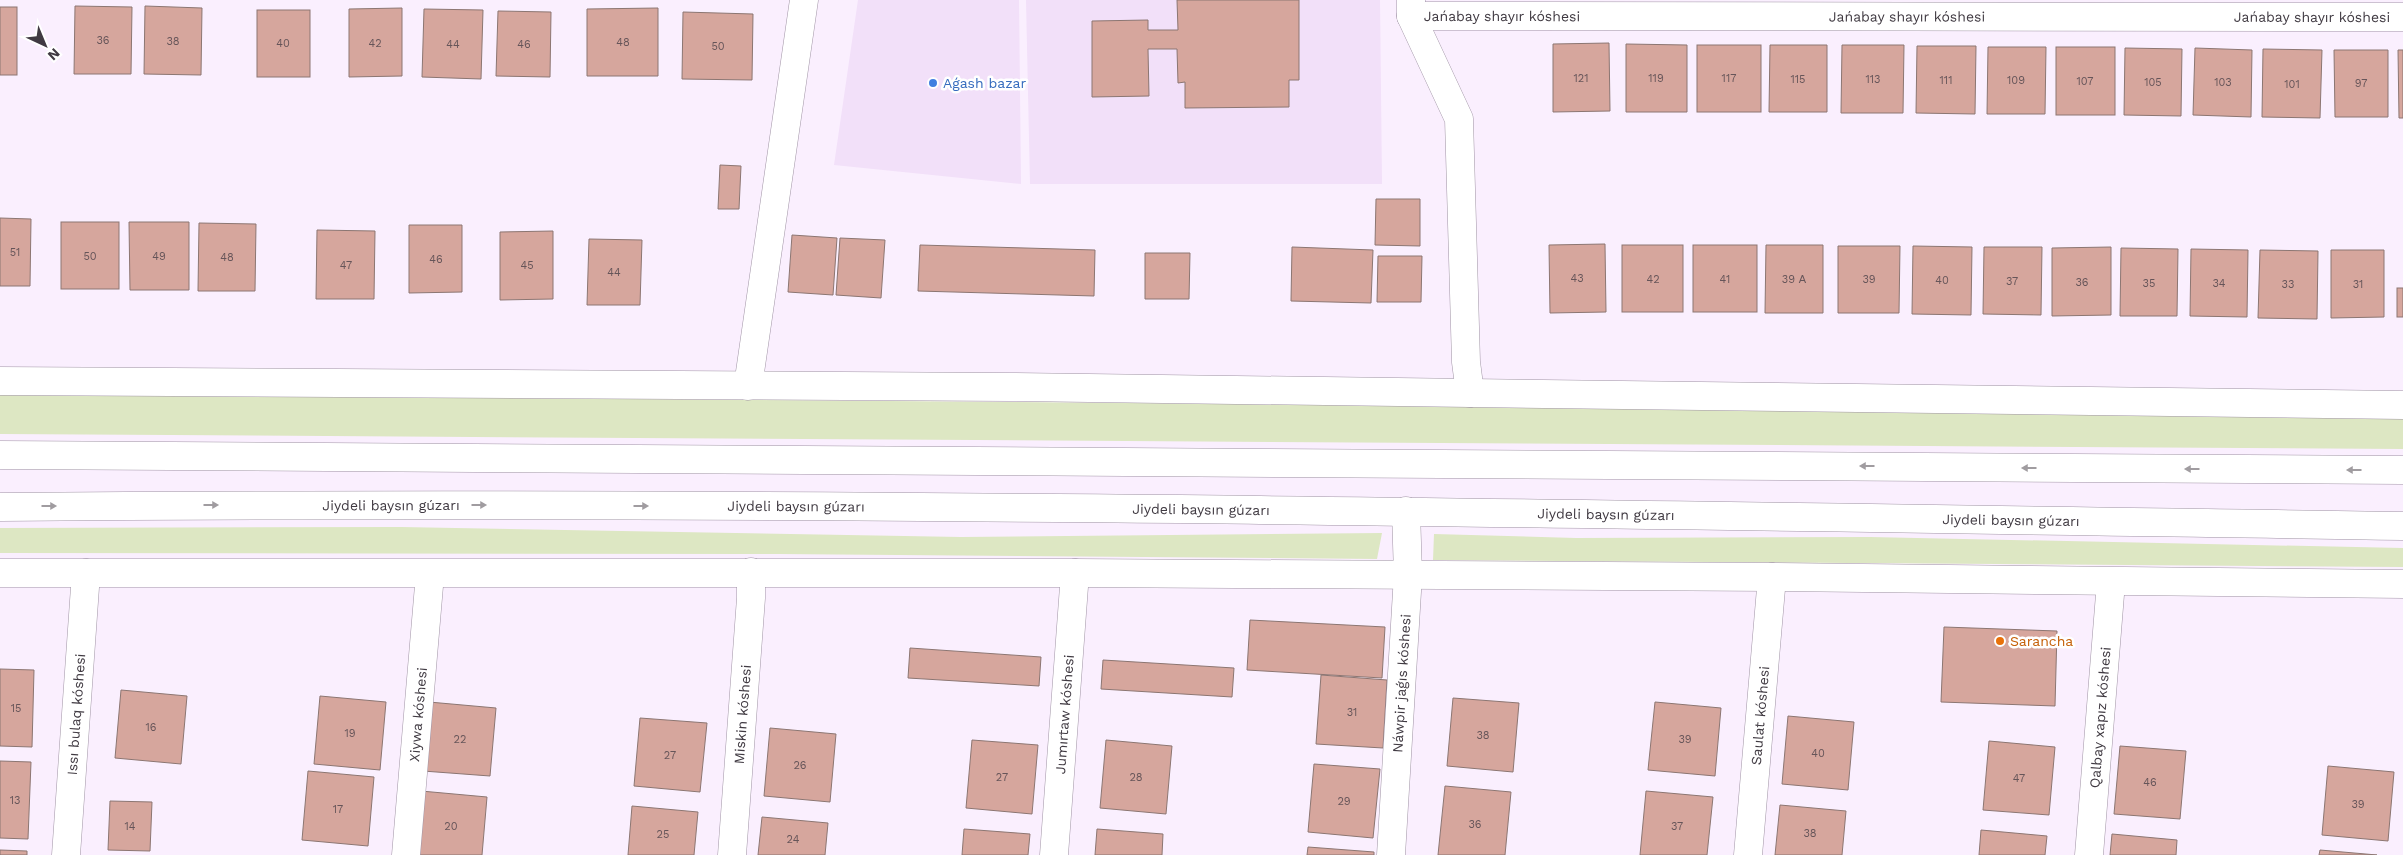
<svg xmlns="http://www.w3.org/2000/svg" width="2403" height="855" font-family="'Work Sans',sans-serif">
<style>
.built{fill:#f2e0f9}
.green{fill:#dde7c3}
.building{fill:#d6a69d;stroke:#8c7672}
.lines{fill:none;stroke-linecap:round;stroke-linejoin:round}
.street-casing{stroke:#a094a5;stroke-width:29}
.primary-casing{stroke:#a094a5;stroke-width:29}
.street{stroke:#fff;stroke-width:28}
.primary{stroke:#fff;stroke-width:28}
.oneway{fill:#a09ca0}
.shop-dot{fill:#3f7fe0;stroke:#fff;stroke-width:2}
.food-dot{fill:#e8710a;stroke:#fff;stroke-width:2}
.labels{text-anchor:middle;stroke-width:5;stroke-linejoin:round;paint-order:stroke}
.number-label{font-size:11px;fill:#665559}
.street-label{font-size:14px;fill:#403a42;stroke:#fff}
.shop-label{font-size:14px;fill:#366cbe;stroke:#fff;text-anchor:start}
.food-label{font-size:14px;fill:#c56008;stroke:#fff;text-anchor:start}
</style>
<rect width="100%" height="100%" fill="#faeffe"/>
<g class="built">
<polygon points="858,0 1019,0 1021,184 834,165"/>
<polygon points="1026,0 1380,0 1382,184 1030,184"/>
</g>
<g class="green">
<polygon points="0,394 1507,406 2403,418 2403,449 0,434"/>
<polygon points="401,527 961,537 1382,533 1377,559 778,554 0,553 0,528"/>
<polygon points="1434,534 1576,538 1870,537 2403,548 2403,567 1433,560"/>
</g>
<g class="building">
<polygon points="1177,0 1299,0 1299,80 1289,80 1289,107 1185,108 1185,82 1178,83 1177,49 1148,49 1149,96 1092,97 1092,21 1148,20 1148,30 1178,30"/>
<polygon points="75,6 132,7 131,74 74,74"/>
<polygon points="145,6 202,8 201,75 144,74"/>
<rect x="0" y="7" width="17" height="68"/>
<polygon points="402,8 402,76 349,77 349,9"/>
<polygon points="658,8 658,76 587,76 587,9"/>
<polygon points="424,9 483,10 481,79 422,77"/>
<rect x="257" y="10" width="53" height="67"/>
<polygon points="498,11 551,12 550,77 496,76"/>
<polygon points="683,12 753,14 752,80 682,79"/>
<polygon points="1609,43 1610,111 1553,112 1553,44"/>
<polygon points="1626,44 1687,45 1687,112 1626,112"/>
<rect x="1697" y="45" width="64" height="67"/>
<polygon points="1770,45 1827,45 1827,112 1769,112"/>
<polygon points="1842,45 1904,45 1903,113 1841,113"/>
<polygon points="1917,46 1976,46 1975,114 1916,113"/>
<polygon points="1988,47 2046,47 2045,114 1987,114"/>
<rect x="2056" y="47" width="59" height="68"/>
<polygon points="2125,48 2182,49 2181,116 2124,115"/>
<polygon points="2195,48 2252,50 2251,117 2193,115"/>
<polygon points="2263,49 2322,50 2320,118 2262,117"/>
<polygon points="2334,50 2388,50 2388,117 2335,117"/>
<polygon points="2398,50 2403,50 2403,118 2399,118"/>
<polygon points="720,165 741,166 739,209 718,209"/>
<polygon points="1376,199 1420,199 1420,246 1375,245"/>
<polygon points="0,218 31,219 30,286 0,286"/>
<rect x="61" y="222" width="58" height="67"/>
<polygon points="129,222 189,222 189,290 130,290"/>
<polygon points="199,223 256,224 255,291 198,291"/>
<polygon points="409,225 462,225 462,292 409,293"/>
<polygon points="317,230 375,231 374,299 316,299"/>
<polygon points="553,231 553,299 500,300 500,232"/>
<polygon points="792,235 837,238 833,295 788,292"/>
<polygon points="840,238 885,240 881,298 836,295"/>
<polygon points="589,239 642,240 640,305 587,305"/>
<polygon points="1605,244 1606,312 1550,313 1549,245"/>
<polygon points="920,245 1095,250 1094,296 918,291"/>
<rect x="1622" y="245" width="61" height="67"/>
<rect x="1693" y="245" width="64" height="67"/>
<polygon points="1766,245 1823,245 1823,313 1765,313"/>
<polygon points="1838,246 1900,246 1899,313 1838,313"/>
<polygon points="1913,246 1972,247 1971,315 1912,314"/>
<polygon points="1292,247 1373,250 1371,303 1291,301"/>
<polygon points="1984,247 2042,247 2041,315 1983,314"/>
<polygon points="2111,247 2111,315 2052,316 2052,248"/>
<polygon points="2121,248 2178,249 2177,316 2120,316"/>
<polygon points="2191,249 2248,250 2247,317 2190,316"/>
<polygon points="2260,250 2318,251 2317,319 2258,318"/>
<polygon points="2331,250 2384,250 2384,317 2331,318"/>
<polygon points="1145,253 1190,253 1189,299 1145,299"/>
<polygon points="1378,256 1422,256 1421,302 1377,302"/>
<rect x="2397" y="288" width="6" height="29"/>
<polygon points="1250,620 1385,627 1382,678 1247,670"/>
<polygon points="1944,627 2057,631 2055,706 1941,702"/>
<polygon points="910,648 1041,657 1039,686 908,678"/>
<polygon points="1103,660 1234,668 1232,697 1101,689"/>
<polygon points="0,669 34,670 32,747 0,746"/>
<polygon points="1321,675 1387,680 1383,748 1316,744"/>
<polygon points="121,690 187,696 181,764 115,758"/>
<polygon points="320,696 386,702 380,770 314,764"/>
<polygon points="1453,698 1519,703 1513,772 1447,766"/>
<polygon points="429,702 496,708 490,776 423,771"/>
<polygon points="1655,702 1721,708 1715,776 1648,770"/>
<polygon points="1788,716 1854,722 1848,790 1782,784"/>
<polygon points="640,718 707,723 700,792 634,786"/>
<polygon points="770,728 836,734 830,802 764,796"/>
<polygon points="972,740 1038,745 1032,814 966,808"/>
<polygon points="1106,740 1172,746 1166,814 1100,808"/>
<polygon points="1989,741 2055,747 2049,815 1983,810"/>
<polygon points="2120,746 2186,751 2180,819 2114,814"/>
<polygon points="0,761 31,762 28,839 0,838"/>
<polygon points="1314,764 1380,769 1373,838 1308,832"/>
<polygon points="2328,766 2394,772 2388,841 2322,835"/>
<polygon points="308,771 374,777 368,846 302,840"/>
<polygon points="1445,786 1511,792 1505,855 1438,855"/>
<polygon points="421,791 487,797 482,855 415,855"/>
<polygon points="1646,791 1713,797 1707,855 1640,855"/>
<polygon points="110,801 152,802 150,851 108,850"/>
<polygon points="1780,805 1846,811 1842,855 1775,855"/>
<polygon points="632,806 698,812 694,855 628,855"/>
<polygon points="762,817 828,823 825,855 758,855"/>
<polygon points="964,829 1030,834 1028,855 962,855"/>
<polygon points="1097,829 1163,834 1162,855 1095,855"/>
<polygon points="1981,830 2047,836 2045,855 1979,855"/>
<polygon points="2112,834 2177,840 2176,855 2110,855"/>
<polygon points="1308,847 1374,852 1374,855 1307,855"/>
<polygon points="0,850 27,851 27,855 0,855"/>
<polygon points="2320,850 2377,855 2319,855"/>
</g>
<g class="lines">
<defs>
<g id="street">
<polyline points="1411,0 1411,16 1459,119 1466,362 1470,393"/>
<path id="s1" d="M1411,16L2403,17"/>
<polyline points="0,381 1009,387 2403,405"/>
<polyline points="748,386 804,0"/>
<polyline points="0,573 1075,573 1772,577 2403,584"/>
<path id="s2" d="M66,855L86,573"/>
<path id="s3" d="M406,855L430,574"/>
<path id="s4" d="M732,855L751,598V572"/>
<path id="s5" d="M1054,855L1075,573"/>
<path id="s6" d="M1391,855L1408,575L1406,511"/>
<path id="s7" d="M1748,855L1772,577"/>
<path id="s8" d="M2089,855L2111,582"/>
</g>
<g id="primary">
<polyline points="0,455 2403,470"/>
<path id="s9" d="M0,507C801,500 1602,514 2403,526"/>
</g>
</defs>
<use href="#street" class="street-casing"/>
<use href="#primary" class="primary-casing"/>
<use href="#street" class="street"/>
<use href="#primary" class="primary"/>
</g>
<defs><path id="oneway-solid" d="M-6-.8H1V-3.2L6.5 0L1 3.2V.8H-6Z" transform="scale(1.25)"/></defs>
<g class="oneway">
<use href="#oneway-solid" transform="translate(1867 466) rotate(-180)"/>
<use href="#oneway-solid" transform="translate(2029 468) rotate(-180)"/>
<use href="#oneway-solid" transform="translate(2192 469) rotate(-180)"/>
<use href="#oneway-solid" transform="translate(2354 470) rotate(-180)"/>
<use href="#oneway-solid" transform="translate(211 505)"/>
<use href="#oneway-solid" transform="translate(479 505)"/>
<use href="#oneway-solid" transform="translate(49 506)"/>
<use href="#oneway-solid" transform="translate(641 506)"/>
</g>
<circle class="shop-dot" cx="933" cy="83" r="5"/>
<circle class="food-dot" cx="2000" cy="641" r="5"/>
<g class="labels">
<g class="number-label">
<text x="103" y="44">36</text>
<text x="173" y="45">38</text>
<text x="623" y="46">48</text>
<text x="283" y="47">40</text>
<text x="375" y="47">42</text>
<text x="453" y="48">44</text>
<text x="524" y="48">46</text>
<text x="718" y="50">50</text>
<text x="1581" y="82">121</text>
<text x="1656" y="82">119</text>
<text x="1729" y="82">117</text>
<text x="1798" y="83">115</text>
<text x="1873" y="83">113</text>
<text x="1946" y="84">111</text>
<text x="2016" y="84">109</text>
<text x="2085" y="85">107</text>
<text x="2153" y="86">105</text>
<text x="2223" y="86">103</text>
<text x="2361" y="87">97</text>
<text x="2292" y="88">101</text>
<text x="15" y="256">51</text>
<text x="90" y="260">50</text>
<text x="159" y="260">49</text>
<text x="227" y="261">48</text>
<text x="436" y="263">46</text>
<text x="346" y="269">47</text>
<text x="527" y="269">45</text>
<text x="614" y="276">44</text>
<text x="1577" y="282">43</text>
<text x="1653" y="283">42</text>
<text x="1725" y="283">41</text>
<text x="1794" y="283">39 А</text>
<text x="1869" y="283">39</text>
<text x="1942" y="284">40</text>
<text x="2012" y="285">37</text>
<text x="2082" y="286">36</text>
<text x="2149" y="287">35</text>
<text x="2219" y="287">34</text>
<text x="2288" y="288">33</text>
<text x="2358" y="288">31</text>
<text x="16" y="712">15</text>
<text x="1352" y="716">31</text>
<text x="151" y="731">16</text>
<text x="350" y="737">19</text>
<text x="1483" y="739">38</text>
<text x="460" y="743">22</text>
<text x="1685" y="743">39</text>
<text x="1818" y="757">40</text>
<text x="670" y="759">27</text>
<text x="800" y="769">26</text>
<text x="1002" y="781">27</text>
<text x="1136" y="781">28</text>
<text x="2019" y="782">47</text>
<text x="2150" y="786">46</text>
<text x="15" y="804">13</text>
<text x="1344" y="805">29</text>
<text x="2358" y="808">39</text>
<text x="338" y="813">17</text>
<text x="1475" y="828">36</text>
<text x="130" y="830">14</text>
<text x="451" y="830">20</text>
<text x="1677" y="830">37</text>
<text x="1810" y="837">38</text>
<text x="663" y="838">25</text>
<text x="793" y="843">24</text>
</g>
<g class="street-label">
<text dy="5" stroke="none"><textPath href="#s1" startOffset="91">Jańabay shayır kóshesi</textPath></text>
<text dy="5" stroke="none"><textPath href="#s1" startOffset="496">Jańabay shayır kóshesi</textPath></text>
<text dy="5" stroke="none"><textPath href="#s1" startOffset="901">Jańabay shayır kóshesi</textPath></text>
<text dy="5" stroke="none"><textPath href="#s9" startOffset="391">Jiydeli baysın gúzarı</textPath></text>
<text dy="5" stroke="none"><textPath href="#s9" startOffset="796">Jiydeli baysın gúzarı</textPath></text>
<text dy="5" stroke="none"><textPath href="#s9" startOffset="1201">Jiydeli baysın gúzarı</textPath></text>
<text dy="5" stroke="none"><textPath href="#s9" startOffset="1606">Jiydeli baysın gúzarı</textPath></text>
<text dy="5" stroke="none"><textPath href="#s9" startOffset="2011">Jiydeli baysın gúzarı</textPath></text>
<text dy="5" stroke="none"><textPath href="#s6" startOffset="172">Náwpir jaǵıs kóshesi</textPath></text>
<text dy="5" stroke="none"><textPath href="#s2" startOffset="141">Issı bulaq kóshesi</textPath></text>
<text dy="5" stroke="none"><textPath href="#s4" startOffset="141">Miskin kóshesi</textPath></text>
<text dy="5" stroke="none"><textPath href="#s5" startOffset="141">Jumırtaw kóshesi</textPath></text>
<text dy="5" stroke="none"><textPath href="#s3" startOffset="141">Xiywa kóshesi</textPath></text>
<text dy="5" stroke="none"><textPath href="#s7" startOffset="140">Saulat kóshesi</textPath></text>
<text dy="5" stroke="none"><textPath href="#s8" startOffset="138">Qalbay xapız kóshesi</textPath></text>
</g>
<g class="shop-label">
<text x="943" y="88">Aǵash bazar</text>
</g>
<g class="food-label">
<text x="2010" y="646">Sarancha</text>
</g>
</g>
<g transform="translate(45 45) rotate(136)" stroke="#ffffff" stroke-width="4" paint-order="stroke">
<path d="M0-4L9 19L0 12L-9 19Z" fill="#403a42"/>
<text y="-8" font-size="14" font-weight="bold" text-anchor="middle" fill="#403a42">N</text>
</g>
</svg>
